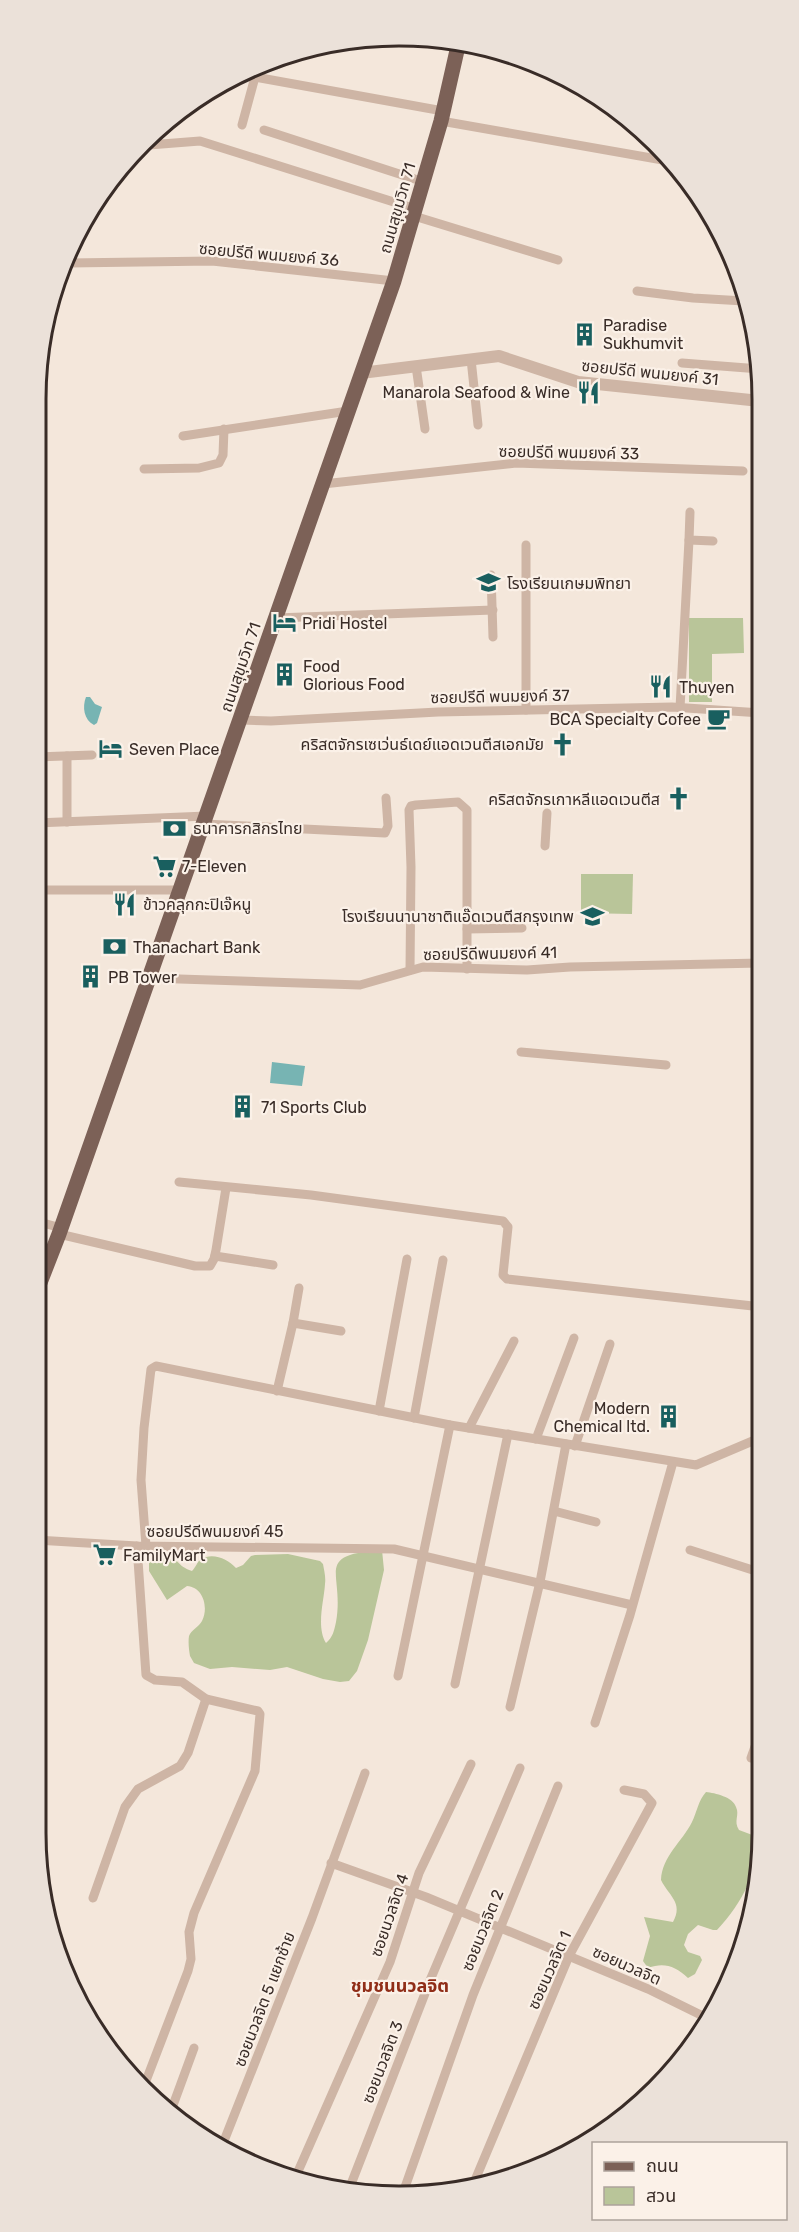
<svg xmlns="http://www.w3.org/2000/svg" width="799" height="2232" font-family="Rubik,'Noto Sans Thai',sans-serif">
<style>
.green{fill:#b9c599}
.water{fill:#77b4b3}
.lines{fill:none;stroke-linecap:round;stroke-linejoin:round}
.minor{stroke:#ceb5a5;stroke-width:9}
.tertiary{stroke:#ceb5a5;stroke-width:12}
.primary{stroke:#7c6157;stroke-width:15}
.labels{text-anchor:middle;stroke-width:4.5;stroke-linejoin:round;paint-order:stroke}
.street-label{font-size:16px;fill:#392c27;stroke:#fbf1e8}
.poi-label{font-size:16px;fill:#392c27;stroke:#fbf1e8;text-anchor:start}
.neighbourhood-label{font-size:18px;font-weight:bold;fill:#902d18;stroke:#fbf1e8}
.rim{fill:none;stroke:#392c27;stroke-width:3}
</style>
<rect width="100%" height="100%" fill="#f4e7db"/>
<g class="green">
<polygon points="689,618 743,618 744,653 712,654 712,702 689,702"/>
<polygon points="581,874 633,874 632,914 581,913"/>
<path d="M382,1550L384,1570L368,1640L357,1671L349,1681L340,1682L323,1679L287,1667L270,1670L232,1667L210,1669L194,1663L190,1656C189,1650 188,1642 189,1636C191,1630 199,1627 202,1621C209,1607 203,1587 187,1586L167,1600L149,1571V1559C179,1549 172,1565 192,1571C196,1567 197,1562 201,1559C213,1552 228,1559 236,1568L243,1565L251,1556L255,1555L288,1554L320,1561L323,1564C324,1570 326,1577 325,1584C324,1601 316,1627 326,1643C333,1637 334,1631 336,1622C345,1572 312,1555 382,1550Z"/>
<path d="M706,1792C715,1793 733,1797 736,1807C740,1815 733,1821 739,1830L755,1836L763,1833C758,1869 743,1903 717,1930H713L698,1925L688,1934L684,1945L688,1952L700,1956L702,1960L695,1974L688,1978C675,1966 664,1962 648,1968L643,1961L650,1936L644,1917L673,1922C684,1903 668,1895 661,1880C662,1856 682,1842 692,1822C697,1812 698,1801 706,1792Z"/>
</g>
<g class="water">
<path d="M86,697H90L95,704L102,707L97,723L94,725C84,720 82,707 86,697Z"/>
<polygon points="272,1062 305,1066 302,1086 270,1083"/>
</g>
<g class="lines">
<g class="minor">
<polyline points="256,72 255,77 443,111"/>
<polyline points="441,121 674,162"/>
<polyline points="242,125 255,77"/>
<polyline points="264,130 424,182"/>
<polyline points="149,145 200,141 416,209"/>
<polyline points="414,216 558,260"/>
<polyline points="69,263 212,261 394,281"/>
<polyline points="637,291 693,298 744,301"/>
<polyline points="471,359 478,425"/>
<polyline points="682,363 760,369"/>
<polyline points="416,366 425,429"/>
<polyline points="183,436 348,411"/>
<polyline points="144,469 199,468 219,463 223,455 224,429"/>
<polyline points="323,484 516,463 743,471"/>
<polyline points="690,512 689,540 713,541"/>
<polyline points="526,545 526,710"/>
<polyline points="491,575 493,637"/>
<polyline points="276,618 493,610"/>
<polyline points="680,708 689,540"/>
<polyline points="241,720 271,721 438,712 672,707 761,713"/>
<polyline points="67,756 67,822"/>
<polyline points="36,757 92,755"/>
<polyline points="36,823 207,816"/>
<polyline points="204,824 385,833 388,826 386,798"/>
<polyline points="545,846 547,813"/>
<polyline points="36,890 181,890"/>
<polyline points="467,929 522,928"/>
<polyline points="410,970 411,867 409,810 411,806 416,805 458,802 467,810 467,969"/>
<polyline points="149,978 360,985 423,967 527,970 570,967 761,963"/>
<polyline points="521,1052 666,1065"/>
<polyline points="179,1182 311,1195 503,1221 508,1227 503,1275 507,1279 762,1307"/>
<polyline points="36,1221 61,1228"/>
<polyline points="59,1234 195,1266 210,1266 214,1259 216,1250 226,1188"/>
<polyline points="215,1256 273,1265"/>
<polyline points="293,1323 299,1288"/>
<polyline points="277,1391 293,1323 341,1331"/>
<polyline points="379,1411 407,1259"/>
<polyline points="414,1418 443,1260"/>
<polyline points="469,1428 514,1341"/>
<polyline points="536,1439 574,1338"/>
<polyline points="575,1446 610,1344"/>
<polyline points="554,1511 596,1522"/>
<polyline points="36,1540 137,1546 394,1549 632,1605"/>
<polyline points="137,1546 146,1675 155,1680 182,1682 206,1699 258,1711 260,1714 255,1771 194,1913 189,1932 191,1959 188,1971 144,2086"/>
<polyline points="146,1546 141,1480 144,1428 151,1369 156,1366 450,1425 696,1465 762,1437"/>
<polyline points="690,1550 762,1573"/>
<polyline points="398,1676 450,1425"/>
<polyline points="455,1684 508,1434"/>
<polyline points="510,1707 540,1582 566,1444"/>
<polyline points="595,1723 630,1615 673,1462"/>
<polyline points="751,1758 763,1724"/>
<polyline points="331,1863 426,1897 648,1989 709,2019"/>
<polyline points="93,1898 125,1807 138,1789 180,1766 188,1753 206,1699"/>
<polyline points="172,2108 194,2048"/>
<polyline points="222,2146 312,1918 365,1773"/>
<polyline points="296,2176 390,1962 419,1873 471,1764"/>
<polyline points="473,2185 569,1956 652,1803 644,1794 624,1790"/>
<polyline points="404,2190 473,1995 558,1786"/>
<polyline points="348,2192 431,1978 520,1768"/>
</g>
<polyline class="tertiary" points="361,373 499,356 578,382 760,401"/>
<polyline class="primary" points="36,1293 59,1234 394,281 441,121 458,46"/>
</g>
<defs>
<symbol id="building-bare" viewBox="-9 -9 18 18"><path d="M-4-6H4V6H1V3H-1V6H-4ZM-2.5-4.3h1.7v1.8h-1.7ZM.8-4.3h1.7v1.8H.8ZM-2.5-1h1.7V.8h-1.7ZM.8-1h1.7V.8H.8Z" fill="#195f5f" stroke="#fbf1e8" stroke-width="2.5" paint-order="stroke"/></symbol>
<symbol id="restaurant-bare" viewBox="-9 -9 18 18"><path d="M-5-6h1v4h1v-4h1v4h1v-4h1v5L-1.5 .5V6h-2V.5L-5-1ZM5-6V6H3V1.5H1.5Q1.5-4 5-6Z" fill="#195f5f" stroke="#fbf1e8" stroke-width="2.5" paint-order="stroke"/></symbol>
<symbol id="school-bare" viewBox="-9 -9 18 18"><path d="M0-5L7-2L0 1L-7-2ZM-4 1L0 2.5L4 1V4Q0 6-4 4Z" fill="#195f5f" stroke="#fbf1e8" stroke-width="2.5" paint-order="stroke"/></symbol>
<symbol id="hotel-bare" viewBox="-9 -9 18 18"><path d="M-6-4.5h1.5V1H6V5H4.5V3h-9V5H-6ZM-4 0a1.8 1.8 0 1 1 3.6 0ZM.5 0V-2.5h3Q6-2.5 6 0Z" fill="#195f5f" stroke="#fbf1e8" stroke-width="2.5" paint-order="stroke"/></symbol>
<symbol id="cafe-bare" viewBox="-9 -9 18 18"><path d="M-5.5-4.5H6V0H3Q3 3.5 0 3.5H-2.5Q-5.5 3.5-5.5 0ZM3-3.2v2h1.7v-2ZM-6 4.5H4V6H-6Z" fill="#195f5f" stroke="#fbf1e8" stroke-width="2.5" paint-order="stroke"/></symbol>
<symbol id="church-bare" viewBox="-9 -9 18 18"><path d="M-1.2-6h2.4v3.5h3.3v2.4h-3.3V6h-2.4V-.1h-3.3v-2.4h3.3Z" fill="#195f5f" stroke="#fbf1e8" stroke-width="2.5" paint-order="stroke"/></symbol>
<symbol id="bank-bare" viewBox="-9 -9 18 18"><path d="M-6-4H6V4H-6ZM0-2.3a2.3 2.3 0 1 0 0 4.6a2.3 2.3 0 1 0 0-4.6Z" fill="#195f5f" stroke="#fbf1e8" stroke-width="2.5" paint-order="stroke"/></symbol>
<symbol id="supermarket-bare" viewBox="-9 -9 18 18"><path d="M-6-5.5h2.5l.6 2H6L4.5 2H-2.5L-4.4-4H-6ZM-1.5 3.2a1.3 1.3 0 1 0 .1 0ZM3 3.2a1.3 1.3 0 1 0 .1 0Z" fill="#195f5f" stroke="#fbf1e8" stroke-width="2.5" paint-order="stroke"/></symbol>
</defs>
<g fill-rule="evenodd">
<use href="#building-bare" x="568" y="318" width="33" height="33"/>
<use href="#restaurant-bare" x="572" y="376" width="33" height="33"/>
<use href="#school-bare" x="472" y="566" width="33" height="33"/>
<use href="#hotel-bare" x="268" y="606" width="33" height="33"/>
<use href="#building-bare" x="268" y="658" width="33" height="33"/>
<use href="#restaurant-bare" x="644" y="670" width="33" height="33"/>
<use href="#cafe-bare" x="702" y="702" width="33" height="33"/>
<use href="#church-bare" x="546" y="728" width="33" height="33"/>
<use href="#hotel-bare" x="94" y="732" width="33" height="33"/>
<use href="#church-bare" x="662" y="782" width="33" height="33"/>
<use href="#bank-bare" x="158" y="812" width="33" height="33"/>
<use href="#supermarket-bare" x="148" y="850" width="33" height="33"/>
<use href="#restaurant-bare" x="108" y="888" width="33" height="33"/>
<use href="#school-bare" x="576" y="900" width="33" height="33"/>
<use href="#bank-bare" x="98" y="930" width="33" height="33"/>
<use href="#building-bare" x="74" y="960" width="33" height="33"/>
<use href="#building-bare" x="226" y="1090" width="33" height="33"/>
<use href="#building-bare" x="652" y="1400" width="33" height="33"/>
<use href="#supermarket-bare" x="88" y="1538" width="33" height="33"/>
</g>
<g class="labels">
<g class="street-label">
<text transform="translate(397 208) rotate(-74)" y="6">ถนนสุขุมวิท 71</text>
<text transform="translate(269 254) rotate(5)" y="6">ซอยปรีดี พนมยงค์ 36</text>
<text transform="translate(650 372) rotate(6)" y="6">ซอยปรีดี พนมยงค์ 31</text>
<text transform="translate(569 452) rotate(1)" y="6">ซอยปรีดี พนมยงค์ 33</text>
<text transform="translate(240 667) rotate(-71)" y="6">ถนนสุขุมวิท 71</text>
<text transform="translate(500 696) rotate(-1)" y="6">ซอยปรีดี พนมยงค์ 37</text>
<text transform="translate(490 953) rotate(-1)" y="6">ซอยปรีดีพนมยงค์ 41</text>
<text x="215" y="1537">ซอยปรีดีพนมยงค์ 45</text>
<text transform="translate(389 1915) rotate(-71)" y="6">ซอยนวลจิต 4</text>
<text transform="translate(482 1930) rotate(-68)" y="6">ซอยนวลจิต 2</text>
<text transform="translate(627 1965) rotate(24)" y="6">ซอยนวลจิต</text>
<text transform="translate(549 1970) rotate(-66)" y="6">ซอยนวลจิต 1</text>
<text transform="translate(264 1999) rotate(-69)" y="6">ซอยนวลจิต 5 แยกซ้าย</text>
<text transform="translate(382 2062) rotate(-69)" y="6">ซอยนวลจิต 3</text>
</g>
<g class="poi-label">
<text x="603" y="331">Paradise<tspan x="603" dy="18">Sukhumvit</tspan></text>
<text x="570" y="398" text-anchor="end">Manarola Seafood &amp; Wine</text>
<text x="507" y="589">โรงเรียนเกษมพิทยา</text>
<text x="302" y="629">Pridi Hostel</text>
<text x="303" y="672">Food<tspan x="303" dy="18">Glorious Food</tspan></text>
<text x="679" y="693">Thuyen</text>
<text x="701" y="725" text-anchor="end">BCA Specialty Cofee</text>
<text x="544" y="750" text-anchor="end">คริสตจักรเซเว่นธ์เดย์แอดเวนตีสเอกมัย</text>
<text x="129" y="755">Seven Place</text>
<text x="660" y="805" text-anchor="end">คริสตจักรเกาหลีแอดเวนตีส</text>
<text x="193" y="834">ธนาคารกสิกรไทย</text>
<text x="182" y="872">7-Eleven</text>
<text x="143" y="910">ข้าวคลุกกะปิเจ๊หนู</text>
<text x="574" y="922" text-anchor="end">โรงเรียนนานาชาติแอ๊ดเวนตีสกรุงเทพ</text>
<text x="133" y="953">Thanachart Bank</text>
<text x="108" y="983">PB Tower</text>
<text x="261" y="1113">71 Sports Club</text>
<text x="650" y="1414" text-anchor="end">Modern<tspan x="650" dy="18">Chemical ltd.</tspan></text>
<text x="123" y="1561">FamilyMart</text>
</g>
<g class="neighbourhood-label">
<text x="400" y="1992">ชุมชนนวลจิต</text>
</g>
</g>
<path d="M0 0H799V2232H0ZM399 46H399A353 353 0 0 1 752 399V1833A353 353 0 0 1 399 2186H399A353 353 0 0 1 46 1833V399A353 353 0 0 1 399 46Z" fill="#ebe1d9" fill-rule="evenodd"/>
<path class="rim" d="M399 46H399A353 353 0 0 1 752 399V1833A353 353 0 0 1 399 2186H399A353 353 0 0 1 46 1833V399A353 353 0 0 1 399 46Z"/>
<rect x="592" y="2142" width="195" height="78" fill="#fbf1e8" stroke="#ada29b" stroke-width="1.5"/>
<rect x="604" y="2162" width="30" height="9" fill="#7c6157" stroke="#ada29b" stroke-width="1.5"/>
<text x="646" y="2172" font-size="18" fill="#392c27">ถนน</text>
<rect x="604" y="2187" width="30" height="18" fill="#b9c599" stroke="#ada29b" stroke-width="1.5"/>
<text x="646" y="2202" font-size="18" fill="#392c27">สวน</text>
</svg>
